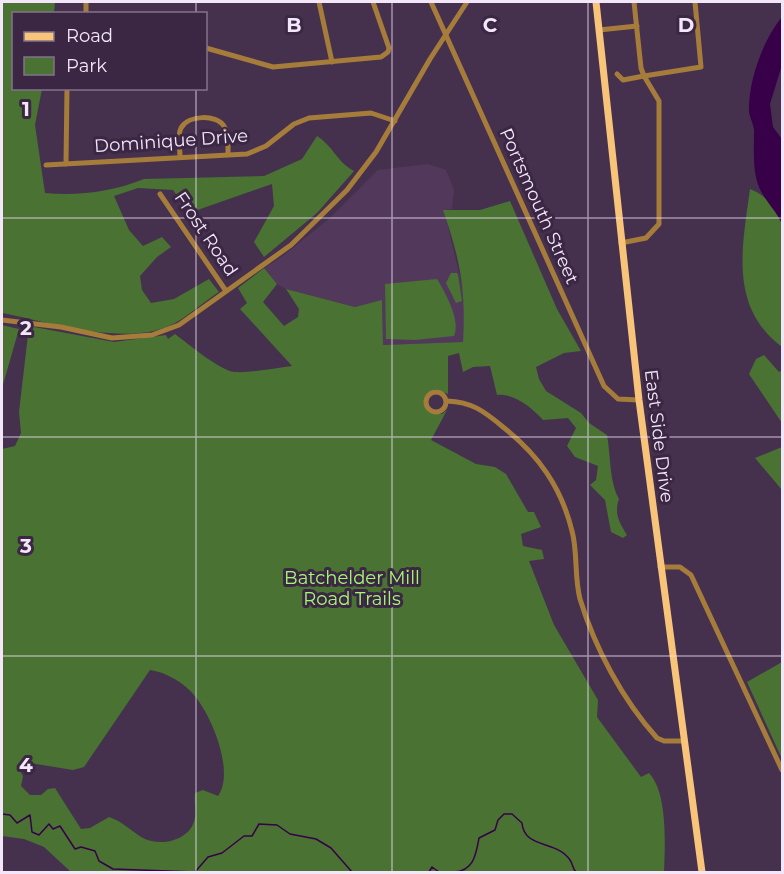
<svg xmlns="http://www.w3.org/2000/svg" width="784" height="874" font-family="Montserrat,sans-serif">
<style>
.built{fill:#52395c}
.green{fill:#497233;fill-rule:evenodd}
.water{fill:#370049}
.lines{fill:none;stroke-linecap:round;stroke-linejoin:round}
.stream{stroke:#370049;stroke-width:1.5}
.minor{stroke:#a67c3b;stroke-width:5}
.major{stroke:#f8c479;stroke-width:7}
.grid{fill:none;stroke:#f2e6f8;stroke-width:1.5;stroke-opacity:0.55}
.labels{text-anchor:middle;stroke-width:6;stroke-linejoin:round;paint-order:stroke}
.street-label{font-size:18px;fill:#f2e6f8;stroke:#3b2743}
.park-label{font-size:18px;fill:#a3f873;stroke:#3b2743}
.grid-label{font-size:20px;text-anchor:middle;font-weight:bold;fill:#f2e6f8;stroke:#3b2743;stroke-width:6;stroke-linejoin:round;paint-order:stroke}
</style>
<rect width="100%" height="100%" fill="#45314e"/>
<polygon class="built" points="428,164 446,170 454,190 452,209 444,210 466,302 464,342 383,345 382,301 355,307 286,289 277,284 264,268 283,256 330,218 378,170"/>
<g class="green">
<path d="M2,2H55L54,13L14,14V88L42,89L35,125L45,193C78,196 112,192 144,179L264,176L302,159L317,136C333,146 337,162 354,171L317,213L264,257L254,242L274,206L272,184L189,213L173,190L138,188L114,196L129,230L143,246L162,237L171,247L157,257L140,276L142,290L151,303L174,299L209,279L219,292C203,302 187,318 169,326C124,346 49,322 2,313Z"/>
<path d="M750,189C766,195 776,208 782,224V347C729,307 742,248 750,189Z"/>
<path d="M510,201L557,309L581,351L564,353L536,367L539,379L546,391L581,413L589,423L607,435C611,456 609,481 619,499C614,513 619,522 627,535L623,538L611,532L605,500L590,485L596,480L598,466L575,457L567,446L576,428L568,418L543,420C532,408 514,393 497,395L490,366L473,367L463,372L459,353L448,356V394L435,389L425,399L426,407L431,413L442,414L447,410L431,440L476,464L495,467L506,474L528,512H534L541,527L521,534L523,546L542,550L544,559L529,561L554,625L598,700L597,717L641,777L649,773C668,793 665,846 664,872H71L44,847L24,839L2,836V449L15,446L21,433L19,412L29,326L114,342L166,335L168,339L175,334C187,343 222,372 235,372C253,373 274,368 292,366L240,309L247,303L238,288L264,268L277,284L263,302L284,326L298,317L299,309L286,289L355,307L382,300L383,345L463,342C466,289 460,259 443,210H480ZM150,670C166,672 184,683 194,695C212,716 235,772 218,796L203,790L195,793C194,801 196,810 195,817C192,841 159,848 141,837C129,829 123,822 109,817L90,828L81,829L55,788L48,789L41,795H30L21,786L23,776L20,771L30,763L73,770L84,767Z"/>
<polygon points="451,273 457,273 458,275 462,301 456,303 446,283"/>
<path d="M437,279C445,292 461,321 454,336L415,340L386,339L385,284Z"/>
<polygon points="2,325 19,329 2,388"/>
<polygon points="764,355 779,372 782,370 782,423 749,374 756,359"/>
<polygon points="782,447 782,490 755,458"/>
<polygon points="782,662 782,759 747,682"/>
</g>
<path class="water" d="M782,17V65L770,104L773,127L782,139V224C777,212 768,204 762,193C752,177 754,152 754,134C755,126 750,119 749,112C748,81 763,40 782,17Z"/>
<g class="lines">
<g class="stream">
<polyline points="2,814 10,815 17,823 30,815 32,832 39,835 49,824 53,829 60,826 75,849 81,847 95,851 99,861 113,869 195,872 208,857 222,853 244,836 252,836 259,824 277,825 290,834 316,839 331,848 352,872"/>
<polyline points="429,872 432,867 439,872 449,872"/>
<path d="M454,872C474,871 476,854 479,838L495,830L498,820L504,814H512L522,823C524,849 557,840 570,860C573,864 572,868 576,872"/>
</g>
<g class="minor">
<polyline points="86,2 86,14"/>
<polyline points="319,2 332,62"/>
<polyline points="431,2 604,386 618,399 639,400"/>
<polyline points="634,2 641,68 644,76 701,67 695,2"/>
<polyline points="599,30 637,26"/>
<polyline points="206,48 273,67 381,57 388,52 389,48 373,2"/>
<polyline points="617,74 623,80 644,76 659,101 659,224 646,238 621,243"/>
<path d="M180,156C180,148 177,136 181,128C188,115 216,114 224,126C229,134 228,145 228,154"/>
<polyline points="66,164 67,88"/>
<polyline points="46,165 247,154 266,146 294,124 309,118 371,113 395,121"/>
<polyline points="160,194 226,291"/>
<polyline points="2,320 61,327 112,338 152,335 179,325 291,245 347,190 376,152 430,59 467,2"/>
<circle cx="436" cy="402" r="10"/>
<path d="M447,401C472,402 484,411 503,427C538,455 561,486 572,531C578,553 574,576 580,599C595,648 622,699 657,738L664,741H683"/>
<polyline points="660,567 680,567 691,575 782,770"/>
</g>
<polyline class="major" points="596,2 639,400 702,872"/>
</g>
<path class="grid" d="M196,2V14M392,2V872M588,2V872M196,88V872M2,218H782M2,437H782M2,656H782"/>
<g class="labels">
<g class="street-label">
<text transform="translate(171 141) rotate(-4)" y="6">Dominique Drive</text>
<text transform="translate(539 206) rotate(66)" y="6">Portsmouth Street</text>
<text transform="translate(206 234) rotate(56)" y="6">Frost Road</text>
<text transform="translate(659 436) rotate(83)" y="6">East Side Drive</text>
</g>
<g class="park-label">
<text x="352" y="584">Batchelder Mill<tspan x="352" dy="21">Road Trails</tspan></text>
</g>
</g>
<g class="grid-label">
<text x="294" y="32">B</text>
<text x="490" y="32">C</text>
<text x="686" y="32">D</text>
<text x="26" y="116">1</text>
<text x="26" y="335">2</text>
<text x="26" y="553">3</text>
<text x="26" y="772">4</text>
</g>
<rect width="784" height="874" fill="none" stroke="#f2e6f8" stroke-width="6"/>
<rect x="12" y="12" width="195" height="78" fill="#3b2743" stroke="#84738b" stroke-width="1.5"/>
<rect x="24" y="32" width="30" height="9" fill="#f8c479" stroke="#84738b" stroke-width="1.5"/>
<text x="66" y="42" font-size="18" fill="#f2e6f8">Road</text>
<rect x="24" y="57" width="30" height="18" fill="#497233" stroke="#84738b" stroke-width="1.5"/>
<text x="66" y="72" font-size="18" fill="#f2e6f8">Park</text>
</svg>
